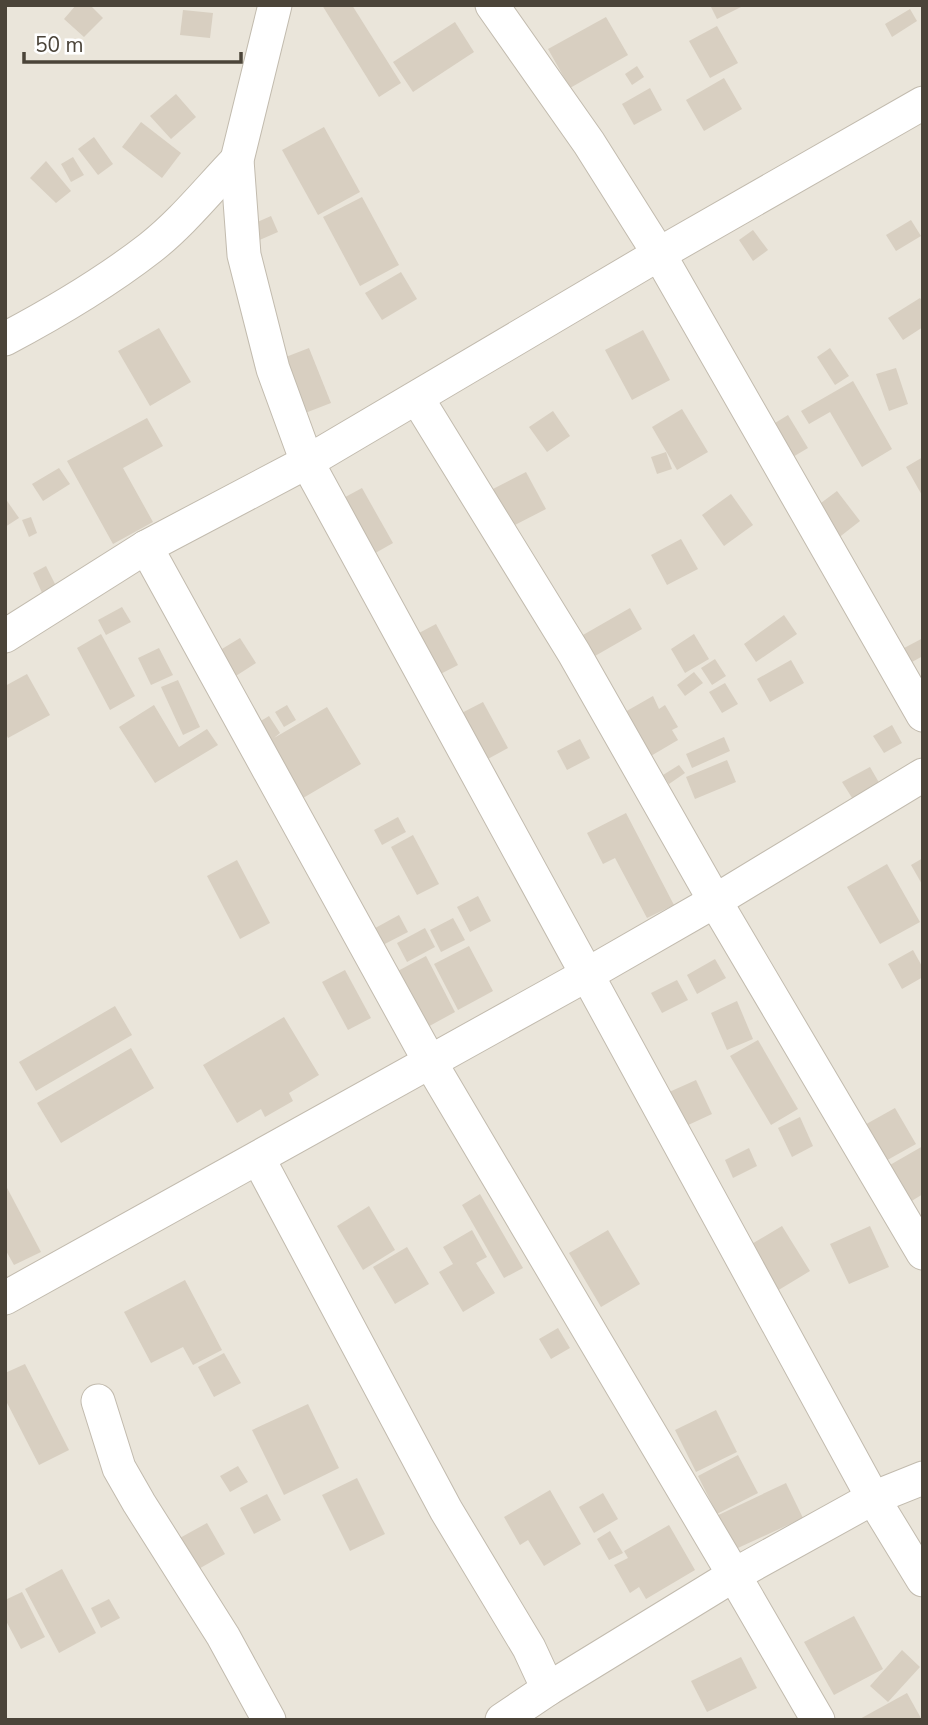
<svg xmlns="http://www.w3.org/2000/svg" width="928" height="1725" font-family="'Nunito Sans',sans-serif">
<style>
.residential{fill:#eae5da}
.building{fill:#d8cfc1}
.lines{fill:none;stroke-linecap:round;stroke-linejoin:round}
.minor-casing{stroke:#c2bbae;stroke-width:35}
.minor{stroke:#fff;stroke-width:33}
</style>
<rect width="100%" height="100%" fill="#f6f3ec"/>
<rect class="residential" x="5" y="5" width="918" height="1715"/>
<g class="building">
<polygon points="76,5 90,5 103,18 84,37 64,19"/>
<polygon points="322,5 352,5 401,83 379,97"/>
<polygon points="710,5 745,5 717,19"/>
<polygon points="910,9 917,21 892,37 885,24"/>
<polygon points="183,10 213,13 210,38 180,35"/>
<polygon points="606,17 628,55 570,88 548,49"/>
<polygon points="455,22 474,52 413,92 393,62"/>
<polygon points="717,26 738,63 710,78 689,41"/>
<polygon points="637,66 644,77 632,85 625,74"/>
<polygon points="724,78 742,109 704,131 686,100"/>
<polygon points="650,88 662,110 634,125 622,104"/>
<polygon points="176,94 196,117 171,139 150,116"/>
<polygon points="141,122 181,153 162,178 122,147"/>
<polygon points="324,127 360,192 318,215 282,150"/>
<polygon points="94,137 113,164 98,175 78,149"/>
<polygon points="73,157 84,175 71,182 61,164"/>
<polygon points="46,161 71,191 56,203 30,178"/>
<polygon points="362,197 399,265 360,286 323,217"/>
<polygon points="271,216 278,232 255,242 248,226"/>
<polygon points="911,220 921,236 896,251 886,235"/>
<polygon points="753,230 768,250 753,261 739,240"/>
<polygon points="401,272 417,299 382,320 365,293"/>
<polygon points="920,298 923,302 923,327 903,340 888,318"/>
<polygon points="159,328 191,382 150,406 118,351"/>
<polygon points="643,330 670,380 632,400 605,350"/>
<polygon points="309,348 331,403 300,415 278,360"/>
<polygon points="830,348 849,376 835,385 817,357"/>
<polygon points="896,368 908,404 889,411 876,374"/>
<polygon points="853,381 892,449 862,467 830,412 809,424 801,411"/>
<polygon points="682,409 708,452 677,470 652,427"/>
<polygon points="553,411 570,436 547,452 529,427"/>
<polygon points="788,415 808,448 776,467 757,434"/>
<polygon points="147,418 163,446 123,468 153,522 113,544 67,461"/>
<polygon points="666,452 672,469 657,474 651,457"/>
<polygon points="923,457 923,497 906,467"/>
<polygon points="59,468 70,484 43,501 32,484"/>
<polygon points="526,472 546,509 513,526 493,489"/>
<polygon points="362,488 393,543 356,564 325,508"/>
<polygon points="837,491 860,521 828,546 805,515"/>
<polygon points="731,494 753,525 724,546 702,515"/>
<polygon points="5,498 19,518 5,527"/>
<polygon points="31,517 37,533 29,537 22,520"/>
<polygon points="681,539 698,569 667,585 651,555"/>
<polygon points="46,566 57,588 43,595 33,573"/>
<polygon points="122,607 131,622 106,635 98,620"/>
<polygon points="630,608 642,629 588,660 576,639"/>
<polygon points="784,615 797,634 756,662 744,644"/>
<polygon points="436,624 458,665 423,683 402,642"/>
<polygon points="101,634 135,696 110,710 77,648"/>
<polygon points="694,634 709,659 685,673 671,649"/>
<polygon points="240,638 256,663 228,681 212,655"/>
<polygon points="923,638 923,656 899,669 891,655"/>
<polygon points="159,648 173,675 151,685 138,658"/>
<polygon points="715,659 726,676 712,685 701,668"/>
<polygon points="791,660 804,683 770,702 757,679"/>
<polygon points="694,672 703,683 685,696 677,685"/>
<polygon points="27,674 50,715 8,738 5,732 5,686"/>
<polygon points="178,680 200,727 183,735 161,687"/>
<polygon points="725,683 738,704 722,713 709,692"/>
<polygon points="653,696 659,709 665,705 678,727 672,730 678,740 644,760 618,716"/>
<polygon points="483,702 508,748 475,766 450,719"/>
<polygon points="154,705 179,747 207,729 218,745 155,783 119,727"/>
<polygon points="287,705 296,720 284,727 275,712"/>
<polygon points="327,707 361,764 298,801 244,731 269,716 280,733 274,738"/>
<polygon points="892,725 902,743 884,753 873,736"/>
<polygon points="724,737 730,751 692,768 686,754"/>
<polygon points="580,739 590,758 567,770 557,751"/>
<polygon points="727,760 736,782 695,799 686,777"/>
<polygon points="679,765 685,773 669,784 663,775"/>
<polygon points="870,767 881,786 854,801 842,782"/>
<polygon points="626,813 674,905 647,918 615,858 603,864 587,833"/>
<polygon points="398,817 406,832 382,845 374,830"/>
<polygon points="413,835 439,884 417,895 391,847"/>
<polygon points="923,858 923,886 911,865"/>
<polygon points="237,860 270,923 240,939 207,876"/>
<polygon points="887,864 920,922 880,944 847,887"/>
<polygon points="478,896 491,921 470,932 457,907"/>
<polygon points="399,915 408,932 377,948 368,932"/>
<polygon points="453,918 465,940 441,952 430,930"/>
<polygon points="425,928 435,947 407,962 397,943"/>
<polygon points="469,946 493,991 458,1010 434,964"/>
<polygon points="913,950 923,968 923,977 902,989 888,964"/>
<polygon points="426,956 455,1012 424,1029 394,973"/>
<polygon points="715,959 726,978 697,994 687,975"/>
<polygon points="345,970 371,1018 348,1030 322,982"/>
<polygon points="677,980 688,1000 662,1013 651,993"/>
<polygon points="737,1001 753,1039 727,1050 711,1013"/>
<polygon points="115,1006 132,1035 36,1091 19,1062"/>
<polygon points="284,1017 319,1075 289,1093 293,1101 265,1117 261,1109 237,1123 203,1065"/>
<polygon points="758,1040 798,1109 771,1125 730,1056"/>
<polygon points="131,1048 154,1088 61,1143 37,1103"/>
<polygon points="696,1080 712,1114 684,1127 667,1093"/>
<polygon points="895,1108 916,1144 882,1163 861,1127"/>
<polygon points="800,1117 813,1146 792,1157 778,1128"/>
<polygon points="923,1146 923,1194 905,1205 883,1169"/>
<polygon points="749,1148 757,1166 733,1178 725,1160"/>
<polygon points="5,1184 41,1252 14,1265 5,1249"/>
<polygon points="480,1194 523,1268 504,1278 462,1205"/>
<polygon points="369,1206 395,1250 363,1270 337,1226"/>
<polygon points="782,1226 810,1271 777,1291 750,1245"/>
<polygon points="870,1226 889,1267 849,1284 830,1244"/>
<polygon points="472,1230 487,1257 476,1263 495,1293 463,1312 439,1272 453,1264 443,1247"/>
<polygon points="608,1230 640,1284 601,1307 569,1253"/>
<polygon points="407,1247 429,1284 395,1304 373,1267"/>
<polygon points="185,1280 222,1350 193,1365 183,1347 151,1363 124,1312"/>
<polygon points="558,1328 570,1348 551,1359 539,1339"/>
<polygon points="224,1353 241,1383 214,1397 198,1367"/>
<polygon points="25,1364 69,1450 39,1465 5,1399 5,1373"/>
<polygon points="308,1404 339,1468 284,1495 252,1430"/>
<polygon points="716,1410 737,1452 696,1472 675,1430"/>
<polygon points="738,1455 758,1493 717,1514 698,1476"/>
<polygon points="238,1466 248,1482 230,1492 220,1476"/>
<polygon points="357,1478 385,1534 350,1551 322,1495"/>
<polygon points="786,1483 803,1518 727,1553 710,1519"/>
<polygon points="550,1490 581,1544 544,1566 528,1540 520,1545 504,1517"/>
<polygon points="603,1493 618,1519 594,1533 579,1507"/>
<polygon points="267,1494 281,1520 254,1534 240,1508"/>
<polygon points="207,1523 225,1554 195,1571 178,1539"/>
<polygon points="669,1525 695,1570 646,1599 639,1587 630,1593 614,1565 628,1558 624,1551"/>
<polygon points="610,1531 623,1553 609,1560 597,1539"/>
<polygon points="62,1569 96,1633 59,1653 25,1589"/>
<polygon points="22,1592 45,1637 21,1649 5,1619 5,1600"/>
<polygon points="109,1599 120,1618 101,1628 91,1608"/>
<polygon points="854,1616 883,1669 834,1695 804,1642"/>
<polygon points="902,1650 920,1667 888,1702 870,1686"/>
<polygon points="741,1657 757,1688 707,1712 691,1681"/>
<polygon points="907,1693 922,1720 858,1720"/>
</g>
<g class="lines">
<defs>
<g id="minor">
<polyline points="275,5 237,160 244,255 273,369 307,462 873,1498 923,1580"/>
<polyline points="492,5 589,143 659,254 923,715"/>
<path d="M5,339C56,312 105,283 150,248C182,223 209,189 237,160"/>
<polyline points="417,398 574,653 715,901 923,1253"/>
<polyline points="146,547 430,1062 734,1575 818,1720"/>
<polyline points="5,636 146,547 307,462 659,254 923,103"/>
<polyline points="258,1158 446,1510 529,1648 548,1689"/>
<polyline points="5,1298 588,974 715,901 923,775"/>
<polyline points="98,1401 119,1468 139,1503 223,1636 269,1720"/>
<polyline points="502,1720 548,1689 734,1575 873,1498 923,1478"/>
</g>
</defs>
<use href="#minor" class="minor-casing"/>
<use href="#minor" class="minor"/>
</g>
<rect width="928" height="1725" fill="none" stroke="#4b4439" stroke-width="14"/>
<path d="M24 52v10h217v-10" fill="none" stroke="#4b4439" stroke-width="3.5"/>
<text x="35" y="52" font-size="21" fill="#4b4439" stroke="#ffffff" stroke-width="5" paint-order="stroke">50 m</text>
</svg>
